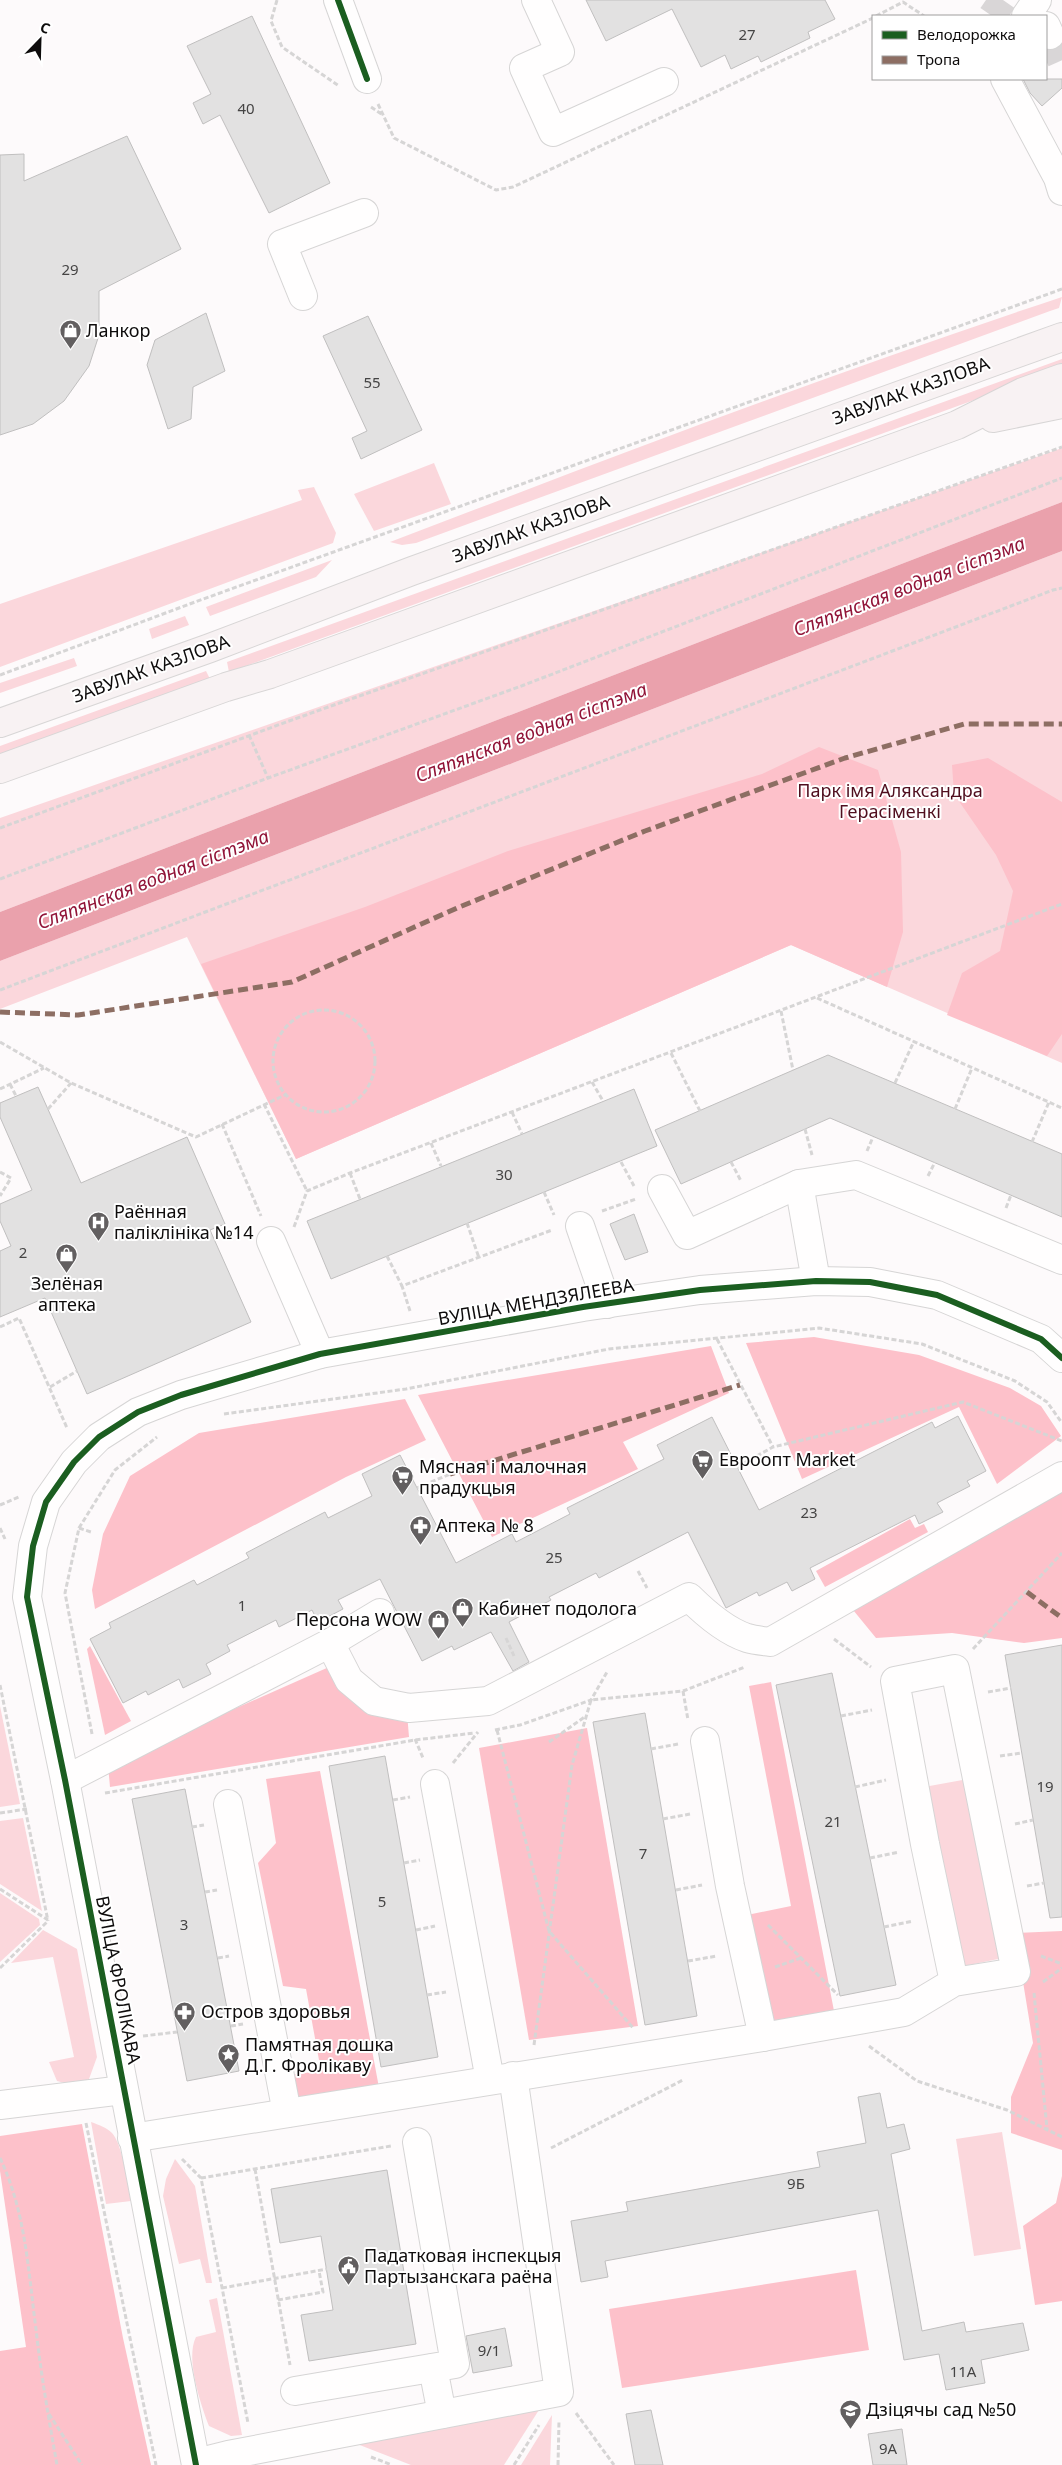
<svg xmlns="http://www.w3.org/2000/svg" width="1062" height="2465" font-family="'Noto Sans',sans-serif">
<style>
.green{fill:#fbd7dc}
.forest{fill:#fdc1ca}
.water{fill:#eaa1ac}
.building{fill:#e2e1e1;stroke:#c0bfbf}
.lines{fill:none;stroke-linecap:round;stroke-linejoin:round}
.minor-tunnel{stroke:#d9d6d7;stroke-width:28;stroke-dasharray:28 14;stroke-linecap:butt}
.minor-casing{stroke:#d6d5d5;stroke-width:30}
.major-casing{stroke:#d8d6d6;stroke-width:30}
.path{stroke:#d6d5d5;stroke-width:3;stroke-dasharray:5 2.5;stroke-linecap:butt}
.minor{stroke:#fffefe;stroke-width:28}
.major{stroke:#f8f2f3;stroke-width:28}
.quiet{stroke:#8d6e63;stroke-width:5;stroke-dasharray:10 5;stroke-linecap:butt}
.cycleway-casing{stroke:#fff;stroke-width:9}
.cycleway{stroke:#1b5e20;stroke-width:6}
.labels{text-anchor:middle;stroke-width:4;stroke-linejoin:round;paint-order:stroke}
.number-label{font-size:15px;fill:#454444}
.poi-label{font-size:18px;fill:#0e0c0c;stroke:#fff;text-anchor:start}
.street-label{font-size:18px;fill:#0e0c0c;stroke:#fff}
.park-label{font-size:18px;fill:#500f1f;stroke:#fff}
.water-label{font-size:19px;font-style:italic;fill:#911438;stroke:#fff}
</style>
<rect width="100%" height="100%" fill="#fdfafb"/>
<g class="green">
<path d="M1062,297L1059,308L1050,311L416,543L402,545L390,542C612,457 835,372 1062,297Z"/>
<polygon points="1062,359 1062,368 229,672 227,662"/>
<polygon points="1062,448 1062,502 0,912 0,818"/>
<polygon points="434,463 451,504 374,531 354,494"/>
<polygon points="314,487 336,533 333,543 0,667 0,604 302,500 298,490"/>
<polygon points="1062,551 1062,1063 791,945 296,1159 187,937 0,1009 0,961"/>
<polygon points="332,560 316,577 210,616 206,607"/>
<polygon points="185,616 189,625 152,639 149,629"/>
<polygon points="74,658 77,666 0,693 0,683"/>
<polygon points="206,671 210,679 0,755 0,746"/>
<polygon points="0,1706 20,1804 0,1807"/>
<polygon points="968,1779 1003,1958 959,1967 924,1787"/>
<polygon points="23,1818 42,1911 0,1884 0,1821"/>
<polygon points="0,1893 39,1919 40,1925 0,1962"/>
<path d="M43,1930L77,1949L97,2057L89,2079C78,2084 69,2085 57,2081L49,2062L74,2057L53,1957L11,1963Z"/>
<path d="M91,2122C99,2125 106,2127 112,2133C123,2145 127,2184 131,2201L106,2204Z"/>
<polygon points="1002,2132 1021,2249 974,2256 956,2139"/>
<polygon points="175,2159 195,2186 212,2283 206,2283 200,2259 179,2264 163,2196 166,2179"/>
<path d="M217,2298L242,2435L231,2436L209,2426C201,2405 185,2358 196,2337L216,2332L209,2300Z"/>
<polygon points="544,2402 504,2465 411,2465 352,2442"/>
<polygon points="552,2415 550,2465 521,2465"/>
</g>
<g class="forest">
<polygon points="819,747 878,770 901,852 903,932 887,987 791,945 296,1159 201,964 365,907 508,851 762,774"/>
<polygon points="988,758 1062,802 1062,1034 1047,1056 947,1015 962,973 1000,951 1013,891 996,855 954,794 952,765"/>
<polygon points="814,1337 919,1355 1010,1388 1041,1406 1061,1436 997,1484 959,1407 802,1479 746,1343"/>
<polygon points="711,1346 729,1393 623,1442 638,1469 492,1537 418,1395"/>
<polygon points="405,1399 426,1440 346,1477 95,1609 92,1590 103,1534 130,1476 199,1433"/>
<polygon points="1062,1488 1062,1638 1024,1643 952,1633 876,1638 849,1605"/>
<polygon points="910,1519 915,1528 924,1524 928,1532 825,1587 816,1571"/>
<polygon points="90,1646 131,1721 105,1735 87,1649"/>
<polygon points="329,1667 407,1713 409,1737 110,1787 108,1765"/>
<polygon points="771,1682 834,2011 768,2024 747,1915 791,1906 749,1686"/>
<polygon points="587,1728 638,2026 529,2040 479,1748"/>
<polygon points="320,1771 380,2093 294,2106 289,2075 321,2071 306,1989 283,1986 258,1863 276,1843 266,1779"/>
<polygon points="1062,1931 1062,2150 1011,2133 1011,2097 1033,2043 1015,1933"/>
<polygon points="82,2124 123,2338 151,2465 0,2465 0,2351 26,2347 0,2171 0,2136"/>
<polygon points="1062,2176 1062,2301 1035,2305 1023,2226 1056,2203"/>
<polygon points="856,2270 869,2350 622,2388 609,2309"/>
</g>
<polygon class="water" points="1062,502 1062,551 0,961 0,912"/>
<g class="building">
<polygon points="586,0 825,0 835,19 808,32 810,38 761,62 758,56 731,69 725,55 701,67 672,9 606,41"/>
<polygon points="252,16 330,183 269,213 220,115 203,124 193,103 211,94 187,46"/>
<polygon points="1023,79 1062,79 1062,88 1042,106 1030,93"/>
<polygon points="127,136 181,249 99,291 99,335 89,366 64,401 33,424 0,435 0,155 24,154 24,181"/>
<polygon points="206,313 225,371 193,387 191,419 168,429 147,365 155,340"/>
<polygon points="368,316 422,430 361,459 352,438 367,431 323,336"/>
<polygon points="828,1055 1062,1154 1062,1217 830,1118 681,1184 655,1130"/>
<polygon points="38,1087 81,1183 187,1137 225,1224 210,1230 251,1322 87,1394 45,1298 0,1317 0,1251 11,1246 0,1221 0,1204 32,1190 0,1117 0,1103"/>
<polygon points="634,1089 657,1146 331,1279 307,1221"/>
<polygon points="634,1214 648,1252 625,1260 610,1224"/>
<polygon points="958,1416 986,1471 967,1481 970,1486 937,1503 943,1512 919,1524 915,1515 810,1568 815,1579 792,1591 787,1582 759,1596 757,1592 726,1608 688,1532 599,1578 596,1573 549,1597 551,1600 509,1622 529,1662 513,1671 491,1632 454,1650 452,1646 422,1661 380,1579 338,1600 343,1609 318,1622 312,1610 279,1627 276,1620 227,1645 230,1651 206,1664 211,1674 183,1688 179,1679 148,1695 146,1691 123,1703 90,1639 111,1628 109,1623 194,1580 197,1585 249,1558 246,1553 286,1532 325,1512 328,1518 372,1496 362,1474 400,1455 456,1563 512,1534 516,1542 570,1514 567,1508 664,1459 657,1445 712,1417 759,1510 932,1422 935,1428"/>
<polygon points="1062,1645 1062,1917 1050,1918 1005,1655"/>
<polygon points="832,1673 896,1985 840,1996 776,1685"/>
<polygon points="645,1713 697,2016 645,2025 593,1722"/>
<polygon points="385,1756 438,2057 381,2067 329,1766"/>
<polygon points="185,1789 239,2071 187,2081 132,1799"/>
<polygon points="880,2093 887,2128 904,2124 910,2149 891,2154 922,2331 964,2322 966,2332 1023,2323 1029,2350 981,2360 985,2383 946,2390 939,2354 904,2360 878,2210 605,2261 608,2277 581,2282 571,2221 628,2211 626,2202 820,2167 817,2152 866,2143 858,2097"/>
<polygon points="387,2170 416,2344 309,2361 301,2315 333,2310 321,2236 280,2243 271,2189"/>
<polygon points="505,2328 512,2366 473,2373 466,2336"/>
<polygon points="651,2410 663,2465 635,2465 626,2414"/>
<polygon points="902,2429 907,2465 873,2465 868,2434"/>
</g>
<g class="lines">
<g class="minor-tunnel">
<polyline points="992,16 1003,0"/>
<polyline points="1050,35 1062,62"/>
</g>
<defs>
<g id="minor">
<polyline points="338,0 367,79"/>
<polyline points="536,0 560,52 524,68 553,132 664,82"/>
<polyline points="1026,16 1037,0"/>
<polyline points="1046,26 1050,35"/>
<polyline points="1005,79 1058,178 1062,191"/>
<polyline points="303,296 282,244 364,213"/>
<polyline points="799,1184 816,1281"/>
<polyline points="662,1189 687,1235 799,1184 856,1175 1062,1260"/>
<polyline points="580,1226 607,1304"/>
<polyline points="271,1241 320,1354"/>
<polyline points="330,1643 380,1613"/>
<polyline points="705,1741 730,1886 763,2037"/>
<path d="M65,1780L330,1643L349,1680L374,1701L409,1708L488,1701L689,1597C704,1612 726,1631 747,1638C754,1640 763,1641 770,1642L1062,1476"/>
<polyline points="435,1784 490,2080"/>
<polyline points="228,1804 287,2113"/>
<polyline points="0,2105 123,2090"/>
<polyline points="132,2138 763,2037 904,2012 954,1982 1016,1972 955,1669 895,1681 925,1844 954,1982"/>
<polyline points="433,2368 442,2414"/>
<polyline points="295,2391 455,2364 417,2142"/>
<polyline points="196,2463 228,2455 559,2392 513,2076"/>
<polyline points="196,2465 65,1780 27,1597 33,1546 46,1502 74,1462 99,1437 138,1412 181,1395 320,1354 583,1307 700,1290 816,1281 870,1282 937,1295 1041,1339 1062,1358"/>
</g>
<g id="major">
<polyline points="993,418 1062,404"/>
<polyline points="0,723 210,648 412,571 1062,337"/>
<polyline points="0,769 226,687 270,674 957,425 1023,392 1062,378"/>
</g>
</defs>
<use href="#minor" class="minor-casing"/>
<use href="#major" class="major-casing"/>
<g class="path">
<polyline points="277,0 271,21 282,47 339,86"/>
<polyline points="876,16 903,2 924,16"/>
<polyline points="378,104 394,138 496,190 513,187 873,18"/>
<polyline points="371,107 383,115"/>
<polyline points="0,675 195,602 1062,289"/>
<polyline points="249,735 268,778"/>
<polyline points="0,828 289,721 1062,447"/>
<polyline points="0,879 268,778 524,685 1062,478"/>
<polyline points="0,990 1053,590 1062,588"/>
<polyline points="817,998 1062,1108"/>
<circle cx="324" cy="1061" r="51"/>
<polyline points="781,1011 793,1070"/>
<polyline points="0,1042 71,1083 196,1137 285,1095"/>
<polyline points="671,1053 700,1111"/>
<polyline points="592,1082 603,1101"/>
<polyline points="895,1083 914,1041"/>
<polyline points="10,1084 16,1096"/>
<polyline points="0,1089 44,1068"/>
<polyline points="264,1104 307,1191"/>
<polyline points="48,1109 71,1083"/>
<polyline points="955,1109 972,1068"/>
<polyline points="512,1112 522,1134"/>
<polyline points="222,1124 261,1216"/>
<polyline points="805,1129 812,1155"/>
<polyline points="1032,1142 1049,1102"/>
<polyline points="431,1143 441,1166"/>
<polyline points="867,1151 873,1137"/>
<polyline points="621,1162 634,1186"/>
<polyline points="731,1162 741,1181"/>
<polyline points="0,1172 11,1178 0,1196"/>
<polyline points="350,1173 360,1199"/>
<polyline points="928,1176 935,1162"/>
<polyline points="544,1192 554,1215"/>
<polyline points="1006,1208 1011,1195"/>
<polyline points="602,1211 636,1199"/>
<polyline points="467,1223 479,1258"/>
<polyline points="294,1227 307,1191 350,1173 1062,904"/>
<polyline points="387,1256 402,1286"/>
<polyline points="410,1311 402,1286 552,1230"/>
<polyline points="0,1327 19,1318 67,1428"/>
<polyline points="717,1339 773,1447"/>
<polyline points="50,1387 77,1371"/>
<polyline points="224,1414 406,1389 609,1349 819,1328 922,1344 1015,1381 1047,1402 1062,1423"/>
<polyline points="737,1467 773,1447 963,1402 1062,1441"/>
<polyline points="417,1488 450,1474"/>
<polyline points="0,1505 19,1497"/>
<polyline points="0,1528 5,1539"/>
<polyline points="79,1528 91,1532"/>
<polyline points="638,1571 647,1588"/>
<polyline points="506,1638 514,1656"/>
<polyline points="834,1639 871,1667"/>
<polyline points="973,1649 1062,1553"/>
<polyline points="0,1685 48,1921"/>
<polyline points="683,1691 688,1720"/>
<polyline points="988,1692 1011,1688"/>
<polyline points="841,1716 872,1710"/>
<polyline points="495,1730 520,1725 591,1700 607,1672"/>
<polyline points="497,1730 549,1931 634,2029"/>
<polyline points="92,1734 65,1593 79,1528 115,1470 157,1437"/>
<polyline points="415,1739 423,1758"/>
<polyline points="549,1742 586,1716"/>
<polyline points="651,1749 678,1744"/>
<polyline points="1000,1756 1022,1753"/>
<polyline points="453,1763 478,1732"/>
<polyline points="855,1787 886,1780"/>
<polyline points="105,1793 415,1740 474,1733"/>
<polyline points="393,1800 410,1797"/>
<polyline points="0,1813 27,1809"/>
<polyline points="663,1819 690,1814"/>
<polyline points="1015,1824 1033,1820"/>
<polyline points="192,1827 204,1825"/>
<polyline points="870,1858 899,1852"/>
<polyline points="404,1863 420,1860"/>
<polyline points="1027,1886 1044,1883"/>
<polyline points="0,1889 48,1920"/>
<polyline points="676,1890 702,1885"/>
<polyline points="205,1892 217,1890"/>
<polyline points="768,1925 838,1995"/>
<polyline points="884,1927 913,1921"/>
<polyline points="416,1930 435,1926"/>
<polyline points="1041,1956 1062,1964"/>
<polyline points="218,1958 229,1956"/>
<polyline points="688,1961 717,1956"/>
<polyline points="775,1967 801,1958"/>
<polyline points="0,1968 48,1921"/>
<polyline points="1043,1982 1062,1968"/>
<polyline points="1034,1993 1047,2129"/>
<polyline points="427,1995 446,1992"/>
<polyline points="231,2026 243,2024"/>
<polyline points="143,2036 177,2032"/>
<polyline points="534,2045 572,1765 591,1700 683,1691 745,1667"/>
<polyline points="869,2046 917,2081 1007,2110 1062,2137"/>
<polyline points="86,2123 156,2465"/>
<polyline points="551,2148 683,2080"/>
<path d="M0,2158C26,2213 28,2270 36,2329C41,2375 49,2420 57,2465"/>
<polyline points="182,2159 201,2178 248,2423"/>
<polyline points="255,2169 290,2365"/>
<polyline points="201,2178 391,2146"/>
<polyline points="222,2288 327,2269"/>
<polyline points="278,2300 323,2292 319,2271"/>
<polyline points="576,2413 614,2465"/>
<polyline points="49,2414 82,2465"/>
<polyline points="371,2457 392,2465"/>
<polyline points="514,2465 539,2425"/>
<polyline points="558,2465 559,2421"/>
</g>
<use href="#minor" class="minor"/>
<use href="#major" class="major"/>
<g class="quiet">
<polyline points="0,1012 78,1015 292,982 457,908 645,831 845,758 964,724 1062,724"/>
<polyline points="450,1474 740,1385"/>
<polyline points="1027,1592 1062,1618"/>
</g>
<defs>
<g id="cycleway">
<polyline points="338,0 367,79"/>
<polyline points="196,2465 65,1780 27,1597 33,1546 46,1502 74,1462 99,1437 138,1412 181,1395 320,1354 583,1307 700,1290 816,1281 870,1282 937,1295 1041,1339 1062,1358"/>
</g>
</defs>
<use href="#cycleway" class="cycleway-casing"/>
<use href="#cycleway" class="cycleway"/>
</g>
<defs>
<symbol id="shop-pin" viewBox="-11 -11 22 30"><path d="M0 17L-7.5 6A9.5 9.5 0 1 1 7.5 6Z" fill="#625f60" stroke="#fff"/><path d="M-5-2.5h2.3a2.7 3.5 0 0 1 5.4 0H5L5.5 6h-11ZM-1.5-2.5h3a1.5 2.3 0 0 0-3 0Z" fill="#fff"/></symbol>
<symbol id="hospital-pin" viewBox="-11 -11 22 30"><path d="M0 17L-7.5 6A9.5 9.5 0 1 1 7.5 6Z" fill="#625f60" stroke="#fff"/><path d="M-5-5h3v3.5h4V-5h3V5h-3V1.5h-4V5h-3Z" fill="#fff"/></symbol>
<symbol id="supermarket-pin" viewBox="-11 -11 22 30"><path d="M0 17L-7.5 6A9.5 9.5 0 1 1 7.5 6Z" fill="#625f60" stroke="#fff"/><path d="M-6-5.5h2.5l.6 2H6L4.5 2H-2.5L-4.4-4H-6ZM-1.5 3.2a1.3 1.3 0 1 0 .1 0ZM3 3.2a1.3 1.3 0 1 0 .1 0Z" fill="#fff"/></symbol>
<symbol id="pharmacy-pin" viewBox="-11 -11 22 30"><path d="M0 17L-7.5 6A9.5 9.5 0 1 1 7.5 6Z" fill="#625f60" stroke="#fff"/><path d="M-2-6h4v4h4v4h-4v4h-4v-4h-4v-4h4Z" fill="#fff"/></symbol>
<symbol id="sight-pin" viewBox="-11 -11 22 30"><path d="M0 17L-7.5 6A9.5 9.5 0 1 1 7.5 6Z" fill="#625f60" stroke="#fff"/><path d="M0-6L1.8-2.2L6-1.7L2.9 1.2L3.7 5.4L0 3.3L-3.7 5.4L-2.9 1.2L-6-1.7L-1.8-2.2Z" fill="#fff"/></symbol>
<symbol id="civic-pin" viewBox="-11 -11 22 30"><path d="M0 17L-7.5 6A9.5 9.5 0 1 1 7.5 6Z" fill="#625f60" stroke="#fff"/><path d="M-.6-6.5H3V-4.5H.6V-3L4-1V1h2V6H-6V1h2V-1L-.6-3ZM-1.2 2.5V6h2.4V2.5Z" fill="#fff"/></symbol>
<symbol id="school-pin" viewBox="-11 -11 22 30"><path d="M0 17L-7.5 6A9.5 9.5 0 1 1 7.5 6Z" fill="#625f60" stroke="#fff"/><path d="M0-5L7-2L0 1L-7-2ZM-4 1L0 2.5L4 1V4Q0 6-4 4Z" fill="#fff"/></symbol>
</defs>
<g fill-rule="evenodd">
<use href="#shop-pin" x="58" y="318" width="25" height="34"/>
<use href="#hospital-pin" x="86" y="1210" width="25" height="34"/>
<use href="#shop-pin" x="54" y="1242" width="25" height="34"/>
<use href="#supermarket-pin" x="690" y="1448" width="25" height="34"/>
<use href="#supermarket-pin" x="390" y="1464" width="25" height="34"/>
<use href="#pharmacy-pin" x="408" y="1514" width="25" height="34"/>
<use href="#shop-pin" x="450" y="1596" width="25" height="34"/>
<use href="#shop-pin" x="426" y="1608" width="25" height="34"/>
<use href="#pharmacy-pin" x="172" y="2000" width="25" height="34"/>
<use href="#sight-pin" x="216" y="2042" width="25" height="34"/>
<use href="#civic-pin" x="336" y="2254" width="25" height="34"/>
<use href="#school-pin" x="838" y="2398" width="25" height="34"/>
</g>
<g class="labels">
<g class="number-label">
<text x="747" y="40">27</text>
<text x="246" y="114">40</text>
<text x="70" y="275">29</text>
<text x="372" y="388">55</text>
<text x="504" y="1180">30</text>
<text x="23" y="1258">2</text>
<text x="809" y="1518">23</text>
<text x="554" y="1563">25</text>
<text x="242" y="1611">1</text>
<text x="1045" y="1792">19</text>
<text x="833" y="1827">21</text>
<text x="643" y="1859">7</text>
<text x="382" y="1907">5</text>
<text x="184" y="1930">3</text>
<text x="796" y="2189">9Б</text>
<text x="489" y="2356">9/1</text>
<text x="963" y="2377">11А</text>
<text x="888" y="2454">9А</text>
</g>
<g class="poi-label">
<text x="86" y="337">Ланкор</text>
<text x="114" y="1218">Раённая<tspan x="114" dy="21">паліклініка №14</tspan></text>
<text x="67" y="1290" text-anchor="middle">Зелёная<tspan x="67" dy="21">аптека</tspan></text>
<text x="719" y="1466">Евроопт Market</text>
<text x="419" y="1473">Мясная і малочная<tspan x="419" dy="21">прадукцыя</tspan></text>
<text x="436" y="1532">Аптека № 8</text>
<text x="478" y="1615">Кабинет подолога</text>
<text x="422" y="1626" text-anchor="end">Персона WOW</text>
<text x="201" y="2018">Остров здоровья</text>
<text x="245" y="2051">Памятная дошка<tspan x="245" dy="21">Д.Г. Фролікаву</tspan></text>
<text x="364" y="2262">Падатковая інспекцыя<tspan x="364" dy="21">Партызанскага раёна</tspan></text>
<text x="866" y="2416">Дзіцячы сад №50</text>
</g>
<g class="street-label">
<text transform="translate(911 391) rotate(-20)" y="6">ЗАВУЛАК КАЗЛОВА</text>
<text transform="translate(531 529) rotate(-20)" y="6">ЗАВУЛАК КАЗЛОВА</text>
<text transform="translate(151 669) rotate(-20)" y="6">ЗАВУЛАК КАЗЛОВА</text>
<text transform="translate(536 1302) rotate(-10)" y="6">ВУЛІЦА МЕНДЗЯЛЕЕВА</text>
<text transform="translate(118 1980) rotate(79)" y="6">ВУЛІЦА ФРОЛІКАВА</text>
</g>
<g class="park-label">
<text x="890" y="797">Парк імя Аляксандра<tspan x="890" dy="21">Герасіменкі</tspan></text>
</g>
<g class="water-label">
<text transform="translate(909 586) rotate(-21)" y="7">Сляпянская водная сістэма</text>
<text transform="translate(531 732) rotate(-21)" y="7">Сляпянская водная сістэма</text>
<text transform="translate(153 879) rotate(-21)" y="7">Сляпянская водная сістэма</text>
</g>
</g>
<rect x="872" y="15" width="175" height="65" fill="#ffffff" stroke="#9f9e9e"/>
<rect x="882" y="31" width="25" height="8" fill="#1b5e20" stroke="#9f9e9e"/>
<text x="917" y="40" font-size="15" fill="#0e0c0c">Велодорожка</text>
<rect x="882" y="56" width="25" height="8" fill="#8d6e63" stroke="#9f9e9e"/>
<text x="917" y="65" font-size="15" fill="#0e0c0c">Тропа</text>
<g transform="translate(40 40) rotate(23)" stroke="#ffffff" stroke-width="4" paint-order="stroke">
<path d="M0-4L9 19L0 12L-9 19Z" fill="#0e0c0c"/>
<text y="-8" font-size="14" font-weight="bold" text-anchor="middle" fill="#0e0c0c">С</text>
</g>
</svg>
